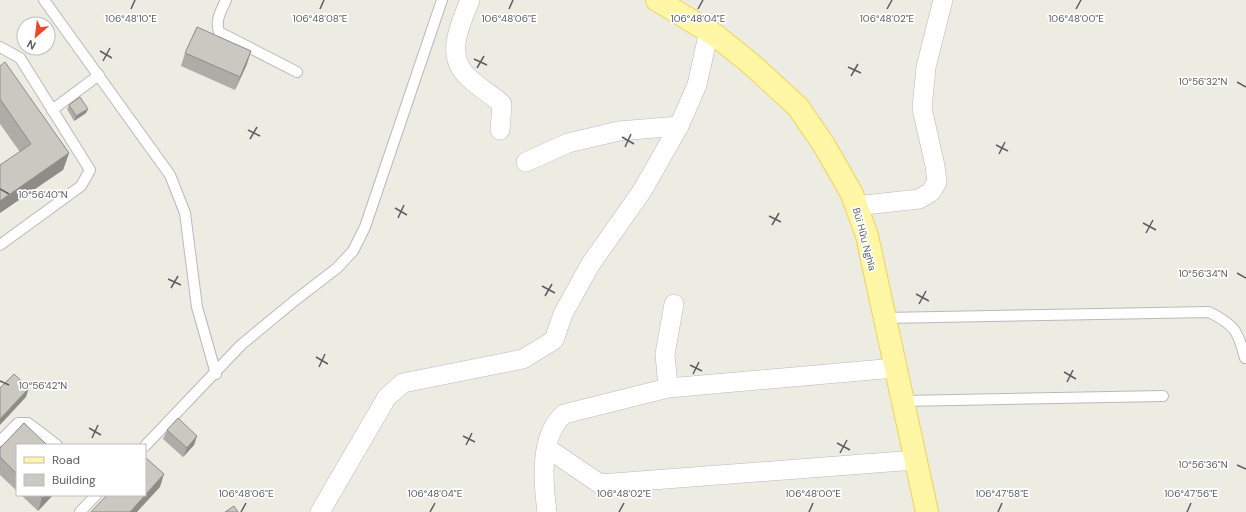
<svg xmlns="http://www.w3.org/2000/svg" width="1246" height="512" font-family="'DM Sans',sans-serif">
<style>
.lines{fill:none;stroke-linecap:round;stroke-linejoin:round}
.lane-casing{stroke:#b7b9bf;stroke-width:12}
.street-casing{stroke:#b7b9bf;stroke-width:20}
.primary-casing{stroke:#f2d256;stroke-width:24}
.lane{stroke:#fff;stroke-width:10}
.street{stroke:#fff;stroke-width:19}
.primary{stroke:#fff7a5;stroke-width:22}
.wall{fill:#aeaca6}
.shaded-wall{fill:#8d8c87}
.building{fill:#cac8c1;stroke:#8d8c87}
.ticks{fill:none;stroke:#5a5d63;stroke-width:1.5}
.labels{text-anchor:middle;stroke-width:3.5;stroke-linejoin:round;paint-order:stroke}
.street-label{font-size:10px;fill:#5a5d63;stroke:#fff}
.ticks-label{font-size:10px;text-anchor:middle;fill:#5a5d63;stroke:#fff;stroke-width:3.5;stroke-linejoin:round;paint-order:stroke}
</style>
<rect width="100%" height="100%" fill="#edece2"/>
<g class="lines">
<defs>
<g id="lane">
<polyline points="44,0 170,175 185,213 197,307 216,374"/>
<path d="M226,0C221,11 215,20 219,32L297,72"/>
<polyline points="0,47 20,58 90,170 81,186 0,245"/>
<polyline points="52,110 99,75"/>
<path d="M884,318L1209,312C1235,325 1238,331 1245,358"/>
<polyline points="902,401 1163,396"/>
<polyline points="0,441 18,423 28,423 57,445"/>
<polyline points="145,446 241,345 293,302 337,268 353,251 365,227 442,0"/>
<polyline points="80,512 96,495"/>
</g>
<g id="street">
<path d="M470,0C461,23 445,53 466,75C476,86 491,94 502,104L500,130"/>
<polyline points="526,162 568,143 619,131 679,126"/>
<polyline points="856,206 919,199 931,192 937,182 935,166 922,108 926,67 943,0"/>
<polyline points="668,388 665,354 674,304"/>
<polyline points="547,448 600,484 915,460"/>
<polyline points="320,512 387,397 403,383 523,359 554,340 563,314 590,265 642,191 679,126 697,85 709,31"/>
<path d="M547,512C543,482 539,436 564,414L668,388L895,368"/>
</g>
<polyline id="primary" points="657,0 715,35 750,63 798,107 824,145 852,194 867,236 927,512"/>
</defs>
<use href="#lane" class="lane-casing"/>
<use href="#street" class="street-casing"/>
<use href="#primary" class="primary-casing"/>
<use href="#lane" class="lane"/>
<use href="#street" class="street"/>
<use href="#primary" class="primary"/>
</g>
<g class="wall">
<polygon points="185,53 247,64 235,90 181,66"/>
<polygon points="0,66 69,153 63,170 20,152 0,124"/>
<polygon points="69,105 88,109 86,113 74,121 67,109"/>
<polygon points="167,430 197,436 194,445 183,457 163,439"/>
<polygon points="17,445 17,491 0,475 0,448"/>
<polygon points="21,495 53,495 38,511"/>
</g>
<g class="shaded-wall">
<polygon points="251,51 247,64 235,90 240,77"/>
<polygon points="88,109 86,113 74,121 76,116"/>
<polygon points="69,153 63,170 0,213 0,201"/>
<polygon points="29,388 26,397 0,425 0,419"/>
<polygon points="197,436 194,445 183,457 187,448"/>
<polygon points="164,474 160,487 137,512 130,512"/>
<polygon points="45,495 53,495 38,511 42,498"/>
</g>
<g class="building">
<polygon points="197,27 251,51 240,77 185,53"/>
<polygon points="5,62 69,153 0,201 0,165 31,144 0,99 0,66"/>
<polygon points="80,97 88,109 76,116 69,105"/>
<polygon points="14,374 29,388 0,419 0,388"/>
<polygon points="178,418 197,436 187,448 167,430"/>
<polygon points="24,423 47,445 17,445 17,474 0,457 0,448"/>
<polygon points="145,457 164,474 130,512 91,512 107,495 145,495"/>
<polygon points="39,495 45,495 42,498"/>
<polygon points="234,506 238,512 225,512"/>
</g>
<path class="ticks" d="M131,9L135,0M320,9L324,0M509,9L513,0M698,9L703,0M887,9L892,0M1076,9L1081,0M100,51L112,58M474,59L487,65M103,61L110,48M848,67L861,73M477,68L484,56M851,76L858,64M1237,82L1246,87M248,130L260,136M622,137L634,144M250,139L257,127M996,145L1008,151M625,147L631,134M999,154L1005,142M0,189L9,194M395,208L407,215M769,216L781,222M398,218L404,205M1143,223L1156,230M772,225L779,213M1146,233L1153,220M1237,273L1246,278M168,279L181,285M542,286L555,293M171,288L178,276M916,294L929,301M545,296L552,284M919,304L926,291M316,357L328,364M690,365L702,371M319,367L325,354M1064,372L1076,379M693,374L699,362M0,381L9,385M1067,382L1073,370M89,428L101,435M463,436L475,442M92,438L98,425M837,443L850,450M466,445L472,433M840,453L847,440M1237,465L1246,469M241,512L246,503M430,512L435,503M619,512L624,503M809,512L813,503M998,512L1002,503M1187,512L1191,503"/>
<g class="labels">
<g class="street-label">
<text transform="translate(865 239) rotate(75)" y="4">Bùi Hữu Nghĩa</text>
</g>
</g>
<g class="ticks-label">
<text x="131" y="22">106°48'10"E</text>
<text x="320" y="22">106°48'08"E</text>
<text x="509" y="22">106°48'06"E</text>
<text x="698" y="22">106°48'04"E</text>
<text x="887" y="22">106°48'02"E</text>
<text x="1076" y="22">106°48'00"E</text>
<text x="1203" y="85">10°56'32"N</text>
<text x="43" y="198">10°56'40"N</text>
<text x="1203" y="277">10°56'34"N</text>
<text x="43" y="389">10°56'42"N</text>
<text x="1203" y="468">10°56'36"N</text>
<text x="246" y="497">106°48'06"E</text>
<text x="435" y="497">106°48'04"E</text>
<text x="624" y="497">106°48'02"E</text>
<text x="813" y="497">106°48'00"E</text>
<text x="1002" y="497">106°47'58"E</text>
<text x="1191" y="497">106°47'56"E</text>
</g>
<rect x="16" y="444" width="130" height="52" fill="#ffffff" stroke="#bdbec1"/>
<rect x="24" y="457" width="20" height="6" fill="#fff7a5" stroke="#bdbec1"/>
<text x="52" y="464" font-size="12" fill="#5a5d63">Road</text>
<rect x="24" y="474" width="20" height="12" fill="#cac8c1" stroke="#bdbec1"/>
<text x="52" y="484" font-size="12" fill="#5a5d63">Building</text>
<g transform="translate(36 36) rotate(208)"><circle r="19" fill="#ffffff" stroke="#bdbec1"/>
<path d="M0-3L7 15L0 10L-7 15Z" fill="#ea482b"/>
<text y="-6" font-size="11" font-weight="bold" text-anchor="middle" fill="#5a5d63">N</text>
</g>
</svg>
